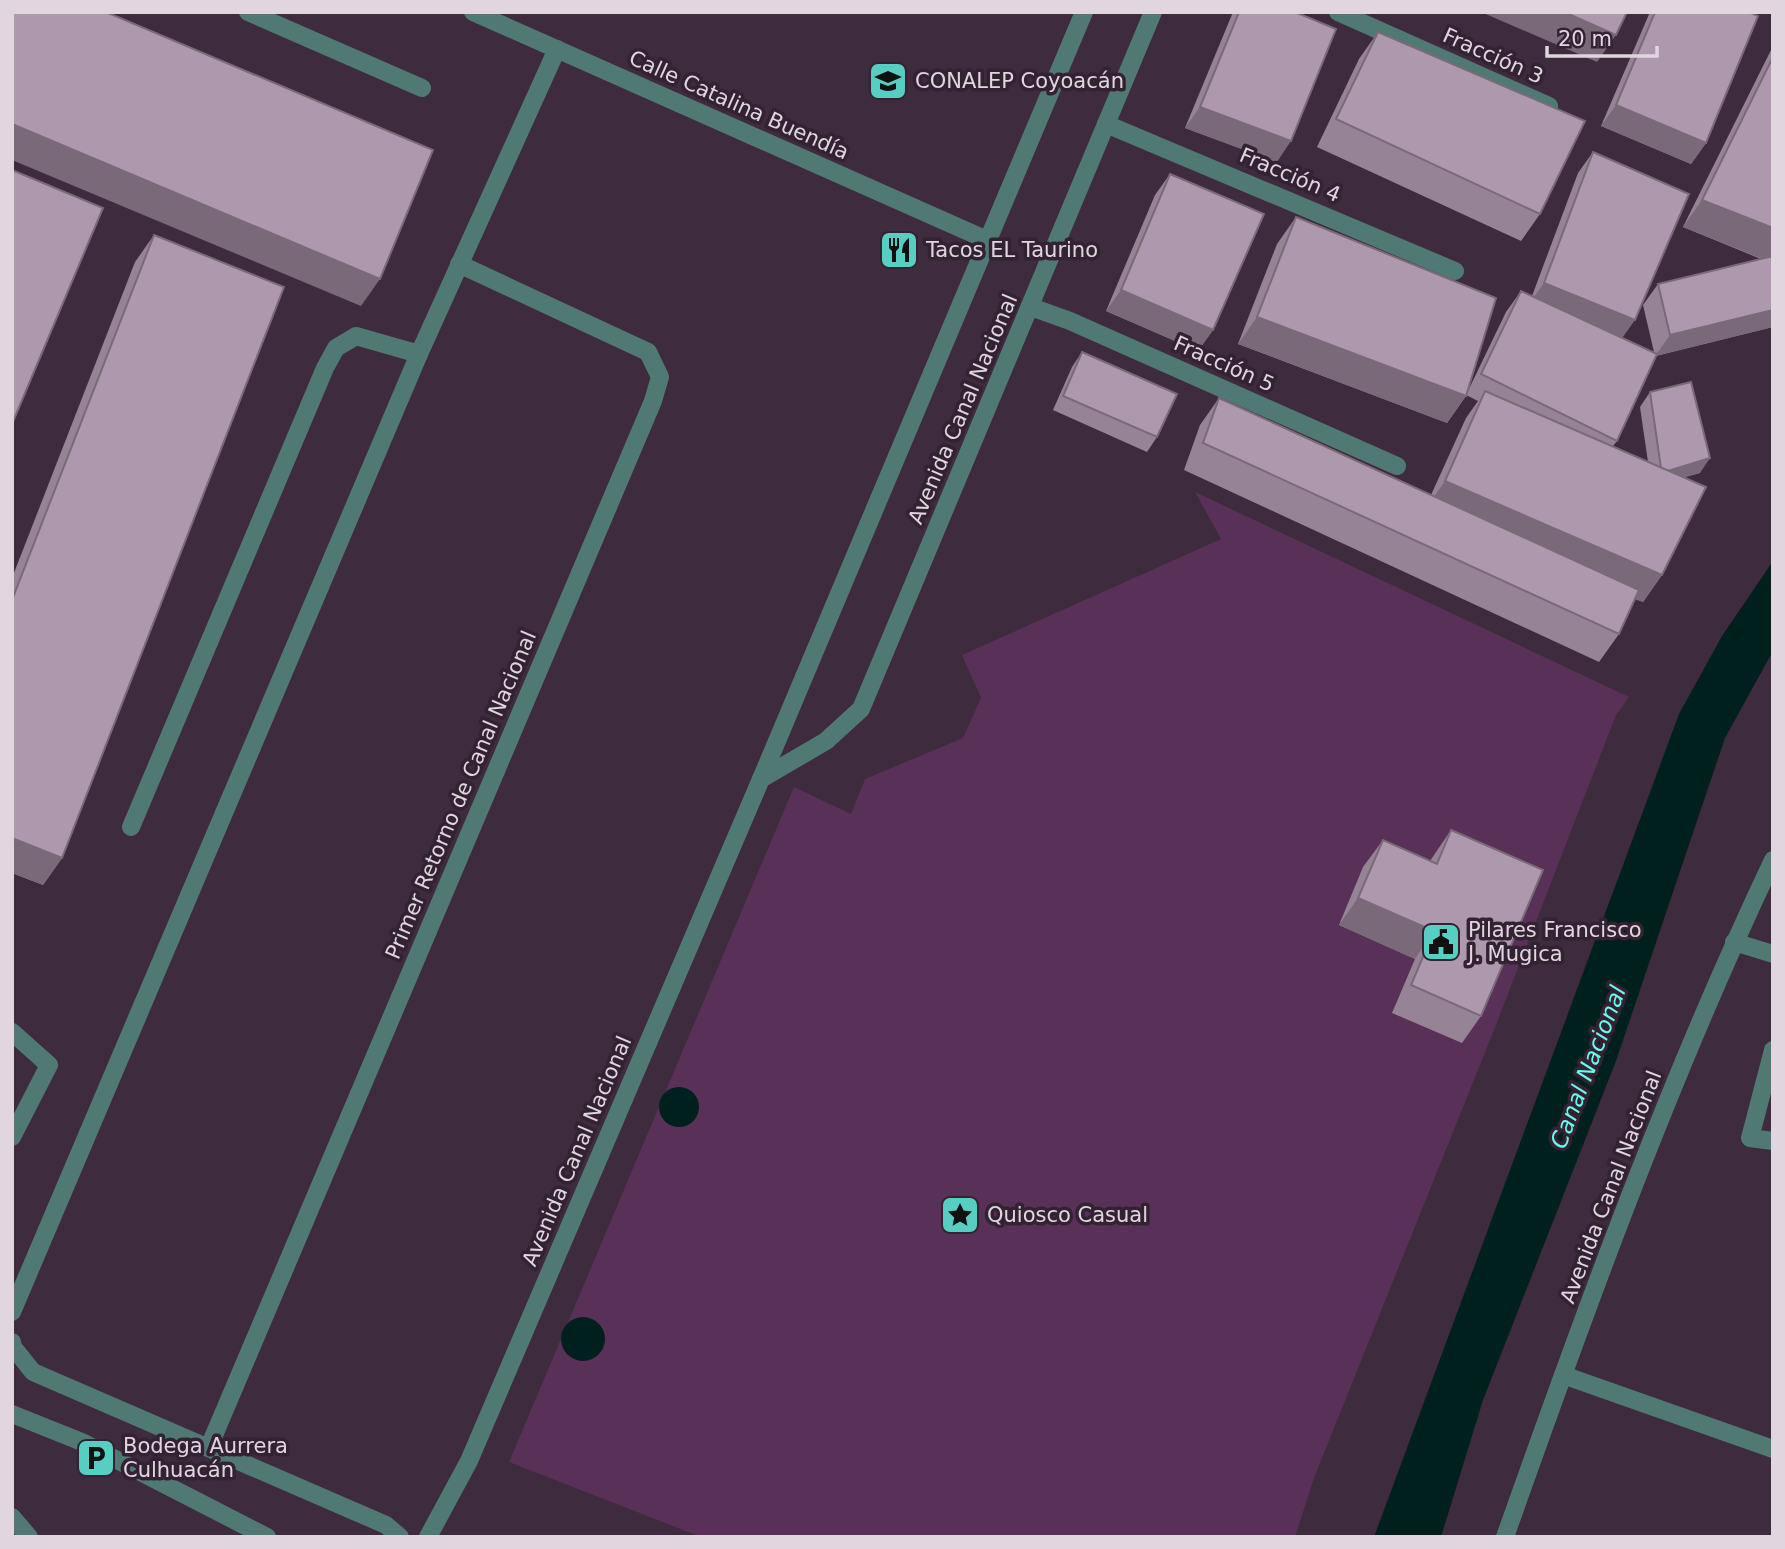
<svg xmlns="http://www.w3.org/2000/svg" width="1785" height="1549" font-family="'DejaVu Sans',sans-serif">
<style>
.green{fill:#593058}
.water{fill:#00201d}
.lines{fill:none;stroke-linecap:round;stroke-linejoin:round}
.minor{stroke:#517974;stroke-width:18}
.wall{fill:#968395}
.shaded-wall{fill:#7a6a79}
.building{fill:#ae98ad;stroke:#7a6a79;stroke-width:2}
.labels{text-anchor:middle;stroke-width:7;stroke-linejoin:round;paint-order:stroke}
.street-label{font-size:21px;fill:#e1d5e0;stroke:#332232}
.poi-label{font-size:21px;fill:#e1d5e0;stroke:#332232;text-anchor:start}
.water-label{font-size:23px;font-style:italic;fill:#67feef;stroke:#332232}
</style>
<rect width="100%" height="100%" fill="#3e2b3d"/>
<polygon class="green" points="1195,492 1629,697 1616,715 1494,1030 1314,1478 1295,1537 701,1537 509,1462 794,787 851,814 865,779 963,738 981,698 962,655 1221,539"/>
<g class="water">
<polygon points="1773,561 1773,651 1725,738 1616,1061 1483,1400 1441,1537 1374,1537 1679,714 1722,636"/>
<circle cx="679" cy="1107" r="20"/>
<circle cx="583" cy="1339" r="22"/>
</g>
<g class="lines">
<g class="minor">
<polyline points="248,12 422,88"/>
<polyline points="473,12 987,240"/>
<polyline points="1338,12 1549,106"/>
<polyline points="1106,124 1455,271"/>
<polyline points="1031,307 1070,321 1397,466"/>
<polyline points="761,779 826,741 861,709 1153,12"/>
<polyline points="131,827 325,368 336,348 356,336 419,354"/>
<polyline points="1734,942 1773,954"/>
<polyline points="12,1032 49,1065 12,1137"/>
<polyline points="1773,1050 1750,1138 1773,1141"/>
<polyline points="12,1312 419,354 557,49"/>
<polyline points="12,1342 13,1347 33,1372 386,1525 400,1537"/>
<polyline points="1563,1375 1773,1449"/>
<polyline points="12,1414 82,1442 267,1537"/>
<polyline points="209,1447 653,401 660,377 648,352 459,264"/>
<polyline points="12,1517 29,1537"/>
<polyline points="428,1537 469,1461 761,779 1084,12"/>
<path d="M1505,1537C1586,1308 1669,1079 1773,860"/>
</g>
</g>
<g class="wall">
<polygon points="1233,12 1295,12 1277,162 1185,128"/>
<polygon points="1650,12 1749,12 1706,143 1691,164 1601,126"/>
<polygon points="1378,32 1540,214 1521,241 1317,147 1359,59"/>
<polygon points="1773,46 1773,327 1656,356 1617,441 1613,446 1648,462 1640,407 1650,392 1700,473 1684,477 1662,575 1643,602 1635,599 1619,634 1599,662 1184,470 1200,425 1219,398 1431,495 1466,418 1478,401 1466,395 1506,312 1521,291 1532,296 1578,173 1593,152 1622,338 1654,352 1643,305 1658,284 1761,259 1683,227"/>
<polygon points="1170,174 1213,330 1198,351 1106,311 1155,195"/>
<polygon points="1296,217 1466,396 1447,423 1238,344 1277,244"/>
<polygon points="154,235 62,858 43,885 12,873 12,578 135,262"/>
<polygon points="1082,352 1157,437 1147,452 1053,410 1072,367"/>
<polygon points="1451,830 1481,1016 1462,1043 1392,1013 1415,959 1339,925 1363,867 1383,840 1430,861"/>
</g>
<g class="shaded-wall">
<polygon points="1481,12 1564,12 1616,35 1597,62"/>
<polygon points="1616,105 1706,143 1691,164 1601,126"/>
<polygon points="1200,107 1291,141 1277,162 1185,128"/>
<polygon points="12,124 380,279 361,306 12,160"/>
<polygon points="1702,200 1773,228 1773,263 1683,227"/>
<polygon points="1544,283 1635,320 1620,341 1529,304"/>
<polygon points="1121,290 1213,330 1198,351 1106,311"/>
<polygon points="1773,310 1773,327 1655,356 1670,335"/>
<polygon points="1257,317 1466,396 1447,423 1238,344"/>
<polygon points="1710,458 1700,473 1652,487 1662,472"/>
<polygon points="1445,481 1662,575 1643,602 1426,508"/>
<polygon points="12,838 62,858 43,885 12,873"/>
<polygon points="1358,898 1434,931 1415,959 1339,925"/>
</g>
<g class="building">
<polygon points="12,12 106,12 433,150 380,279 12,124"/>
<polygon points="1239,12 1295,12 1336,29 1291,141 1200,107"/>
<polygon points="1564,12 1627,12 1616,35"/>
<polygon points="1655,12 1749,12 1758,16 1706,143 1616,105"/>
<polygon points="1378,32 1585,121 1540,214 1336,119"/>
<polygon points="1773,57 1773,228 1702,200"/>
<polygon points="1593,152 1689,194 1635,320 1544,283"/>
<polygon points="12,170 103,208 12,424"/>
<polygon points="1170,174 1264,214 1213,330 1121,290"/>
<polygon points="1296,217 1496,298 1466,396 1257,317"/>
<polygon points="154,235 284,287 62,858 12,838 12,600"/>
<polygon points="1773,256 1773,310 1670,335 1658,284"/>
<polygon points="1521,291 1657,354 1617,441 1481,374"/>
<polygon points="1082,352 1177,394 1157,437 1063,396"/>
<polygon points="1691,382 1710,458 1668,471 1661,468 1650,392"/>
<polygon points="1485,391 1706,487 1662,575 1445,481"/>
<polygon points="1219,398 1639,590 1619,634 1203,443"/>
<polygon points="1451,830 1543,870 1481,1016 1411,985 1434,931 1358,898 1383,840 1437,864"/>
</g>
<defs>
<symbol id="school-square" viewBox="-11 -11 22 22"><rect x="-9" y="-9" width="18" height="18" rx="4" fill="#57cec2" stroke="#332232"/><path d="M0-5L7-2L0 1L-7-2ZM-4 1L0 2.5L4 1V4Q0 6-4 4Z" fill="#111"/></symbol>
<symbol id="restaurant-square" viewBox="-11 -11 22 22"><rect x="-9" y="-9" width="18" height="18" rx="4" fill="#57cec2" stroke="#332232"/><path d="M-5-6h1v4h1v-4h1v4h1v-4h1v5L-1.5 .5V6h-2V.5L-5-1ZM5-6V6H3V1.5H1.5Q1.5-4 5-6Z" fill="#111"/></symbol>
<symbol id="civic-square" viewBox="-11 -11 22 22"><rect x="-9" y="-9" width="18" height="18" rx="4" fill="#57cec2" stroke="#332232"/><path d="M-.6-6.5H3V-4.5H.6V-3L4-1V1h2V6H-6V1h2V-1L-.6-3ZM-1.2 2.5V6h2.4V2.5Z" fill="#111"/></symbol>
<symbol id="sight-square" viewBox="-11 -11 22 22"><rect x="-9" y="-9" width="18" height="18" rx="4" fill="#57cec2" stroke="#332232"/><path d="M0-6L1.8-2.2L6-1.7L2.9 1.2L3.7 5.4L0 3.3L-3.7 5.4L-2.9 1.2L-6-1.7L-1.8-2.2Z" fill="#111"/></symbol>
<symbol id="parking-square" viewBox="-11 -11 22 22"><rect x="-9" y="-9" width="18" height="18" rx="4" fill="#57cec2" stroke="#332232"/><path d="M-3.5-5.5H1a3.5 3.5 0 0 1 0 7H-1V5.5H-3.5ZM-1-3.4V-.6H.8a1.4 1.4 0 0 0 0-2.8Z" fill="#111"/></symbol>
</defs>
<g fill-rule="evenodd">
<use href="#school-square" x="866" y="59" width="44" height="44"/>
<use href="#restaurant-square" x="877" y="228" width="44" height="44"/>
<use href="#civic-square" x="1419" y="920" width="44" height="44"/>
<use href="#sight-square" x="938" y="1193" width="44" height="44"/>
<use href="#parking-square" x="74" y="1436" width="44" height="44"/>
</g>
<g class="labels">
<g class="street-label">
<text transform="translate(1493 56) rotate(24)" y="7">Fracción 3</text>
<text transform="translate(739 105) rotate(24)" y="7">Calle Catalina Buendía</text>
<text transform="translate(1290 175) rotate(23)" y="7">Fracción 4</text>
<text transform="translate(1224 364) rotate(24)" y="7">Fracción 5</text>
<text transform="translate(963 409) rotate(-67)" y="7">Avenida Canal Nacional</text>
<text transform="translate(461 795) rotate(-67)" y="7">Primer Retorno de Canal Nacional</text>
<text transform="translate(577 1151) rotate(-67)" y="7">Avenida Canal Nacional</text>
<text transform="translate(1611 1187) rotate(-69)" y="7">Avenida Canal Nacional</text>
</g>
<g class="poi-label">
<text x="915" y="88">CONALEP Coyoacán</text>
<text x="926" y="257">Tacos EL Taurino</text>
<text x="1468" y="937">Pilares Francisco<tspan x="1468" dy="24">J. Mugica</tspan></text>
<text x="987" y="1222">Quiosco Casual</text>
<text x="123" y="1453">Bodega Aurrera<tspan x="123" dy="24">Culhuacán</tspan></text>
</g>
<g class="water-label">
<text transform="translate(1588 1067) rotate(-69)" y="8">Canal Nacional</text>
</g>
</g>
<rect width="1785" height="1549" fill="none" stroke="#e1d5e0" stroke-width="28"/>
<path d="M1547 46v10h110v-10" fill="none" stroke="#e1d5e0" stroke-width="3.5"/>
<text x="1558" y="46" font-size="21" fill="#e1d5e0" stroke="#332232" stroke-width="5" paint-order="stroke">20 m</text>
</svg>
